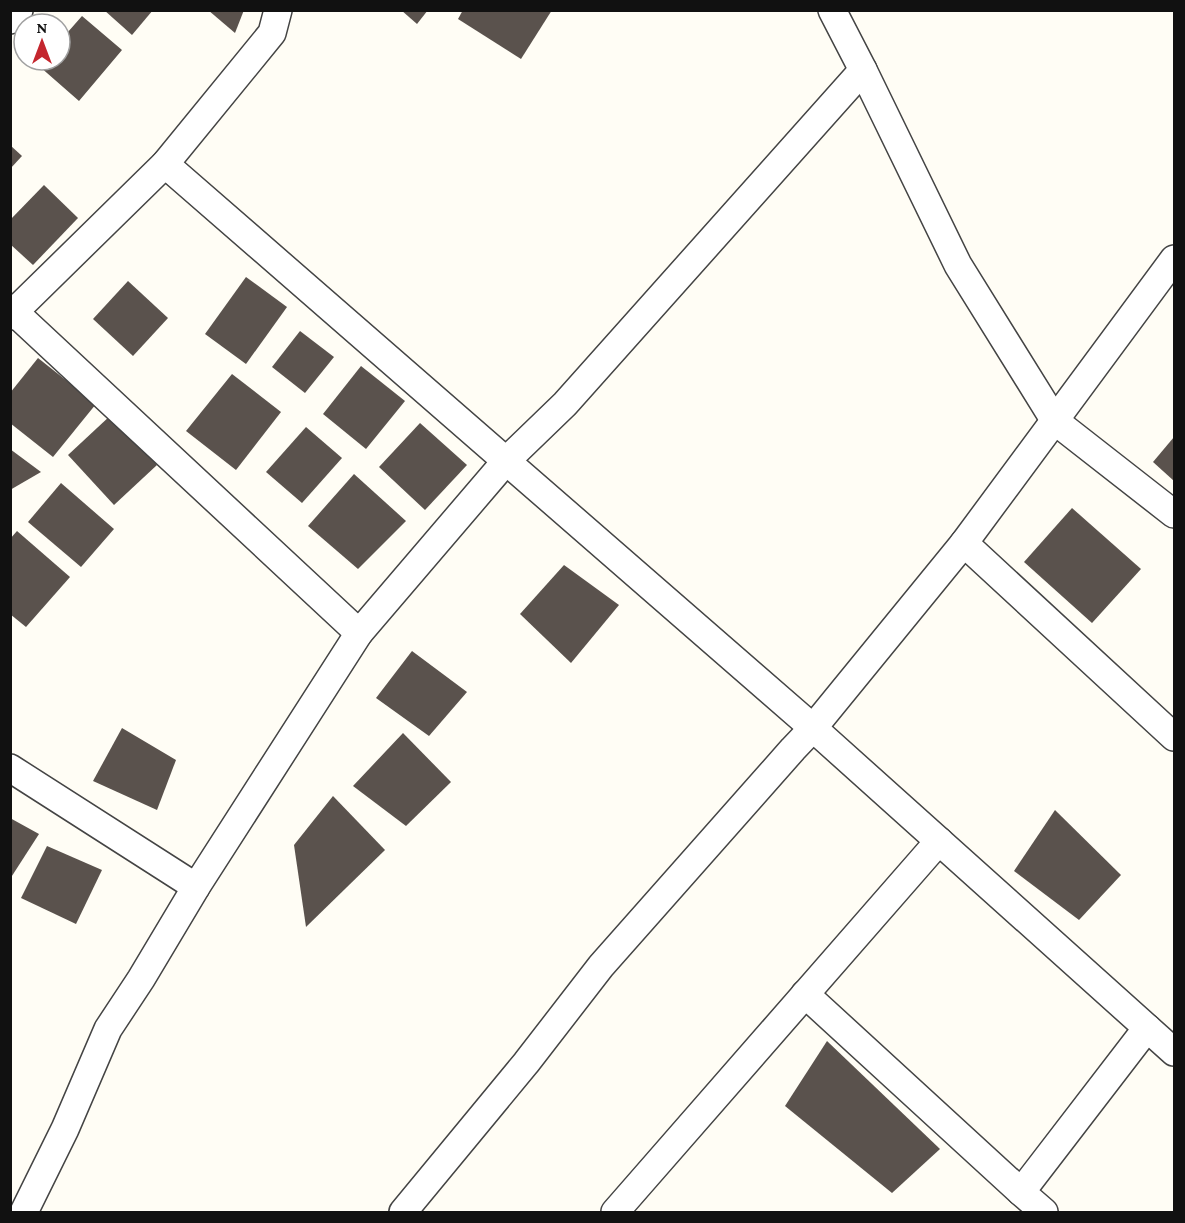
<svg xmlns="http://www.w3.org/2000/svg" width="1185" height="1223" font-family="'Crimson Pro',serif">
<style>
.building{fill:#5a524d}
.lines{fill:none;stroke-linecap:round;stroke-linejoin:round}
.minor-casing{stroke:#444;stroke-width:30}
.minor{stroke:#fff;stroke-width:27}
</style>
<rect width="100%" height="100%" fill="#fffdf5"/>
<g class="building">
<polygon points="104,10 153,10 132,35"/>
<polygon points="208,10 244,10 235,33"/>
<polygon points="401,10 428,10 417,24"/>
<polygon points="463,10 552,10 521,59 458,19"/>
<polygon points="82,16 122,50 79,101 39,66 44,60 60,60 60,41"/>
<polygon points="10,145 22,156 10,169"/>
<polygon points="44,185 78,218 33,265 10,244 10,220"/>
<polygon points="246,277 287,307 246,364 205,334"/>
<polygon points="128,281 168,318 133,356 93,319"/>
<polygon points="300,331 334,357 305,393 272,367"/>
<polygon points="38,358 96,404 53,457 10,423 10,393"/>
<polygon points="361,366 405,401 366,449 323,414"/>
<polygon points="232,374 281,412 236,470 186,431"/>
<polygon points="111,415 157,465 114,505 68,455"/>
<polygon points="420,423 467,465 425,510 379,467"/>
<polygon points="306,427 342,458 302,503 266,472"/>
<polygon points="1174,437 1174,481 1153,462"/>
<polygon points="10,449 41,472 10,490"/>
<polygon points="354,474 406,521 358,569 308,526"/>
<polygon points="61,483 114,529 81,567 28,522"/>
<polygon points="1072,508 1141,569 1092,623 1024,562"/>
<polygon points="17,531 70,577 26,627 10,614 10,539"/>
<polygon points="564,565 619,605 571,663 520,614"/>
<polygon points="412,651 467,692 429,736 376,698"/>
<polygon points="122,728 176,760 157,810 93,781"/>
<polygon points="403,733 451,782 406,826 353,786"/>
<polygon points="333,796 385,850 306,927 294,845"/>
<polygon points="1055,810 1121,875 1079,920 1014,871"/>
<polygon points="10,818 39,834 10,879"/>
<polygon points="47,846 102,870 76,924 21,898"/>
<polygon points="827,1041 940,1149 892,1193 785,1106"/>
</g>
<g class="lines">
<defs>
<g id="minor">
<polyline points="832,10 863,70 958,265 1055,421 1174,514"/>
<polyline points="10,20 19,10"/>
<polyline points="165,164 813,728 1174,1052"/>
<polyline points="10,308 359,633"/>
<polyline points="10,316 165,164 272,33 278,10"/>
<polyline points="964,543 1174,737"/>
<polyline points="10,768 196,887"/>
<polyline points="805,994 1021,1192"/>
<polyline points="24,1212 65,1129 108,1029 141,979 196,887 359,633 506,461 565,404 863,70"/>
<polyline points="403,1212 526,1063 601,966 793,749 813,728 964,543 1174,259"/>
<polyline points="615,1212 939,841"/>
<polyline points="1044,1212 1021,1192 1147,1028"/>
</g>
</defs>
<use href="#minor" class="minor-casing"/>
<use href="#minor" class="minor"/>
</g>
<rect width="1185" height="1223" fill="none" stroke="#111111" stroke-width="24"/>
<g transform="translate(42 42)"><circle r="28" fill="#ffffff" stroke="#a0a0a0" stroke-width="1.5"/>
<path d="M0-4.5L10 22L0 15L-10 22Z" fill="#c4262e"/>
<text y="-9" font-size="16" font-weight="bold" text-anchor="middle" fill="#111111">N</text>
</g>
</svg>
